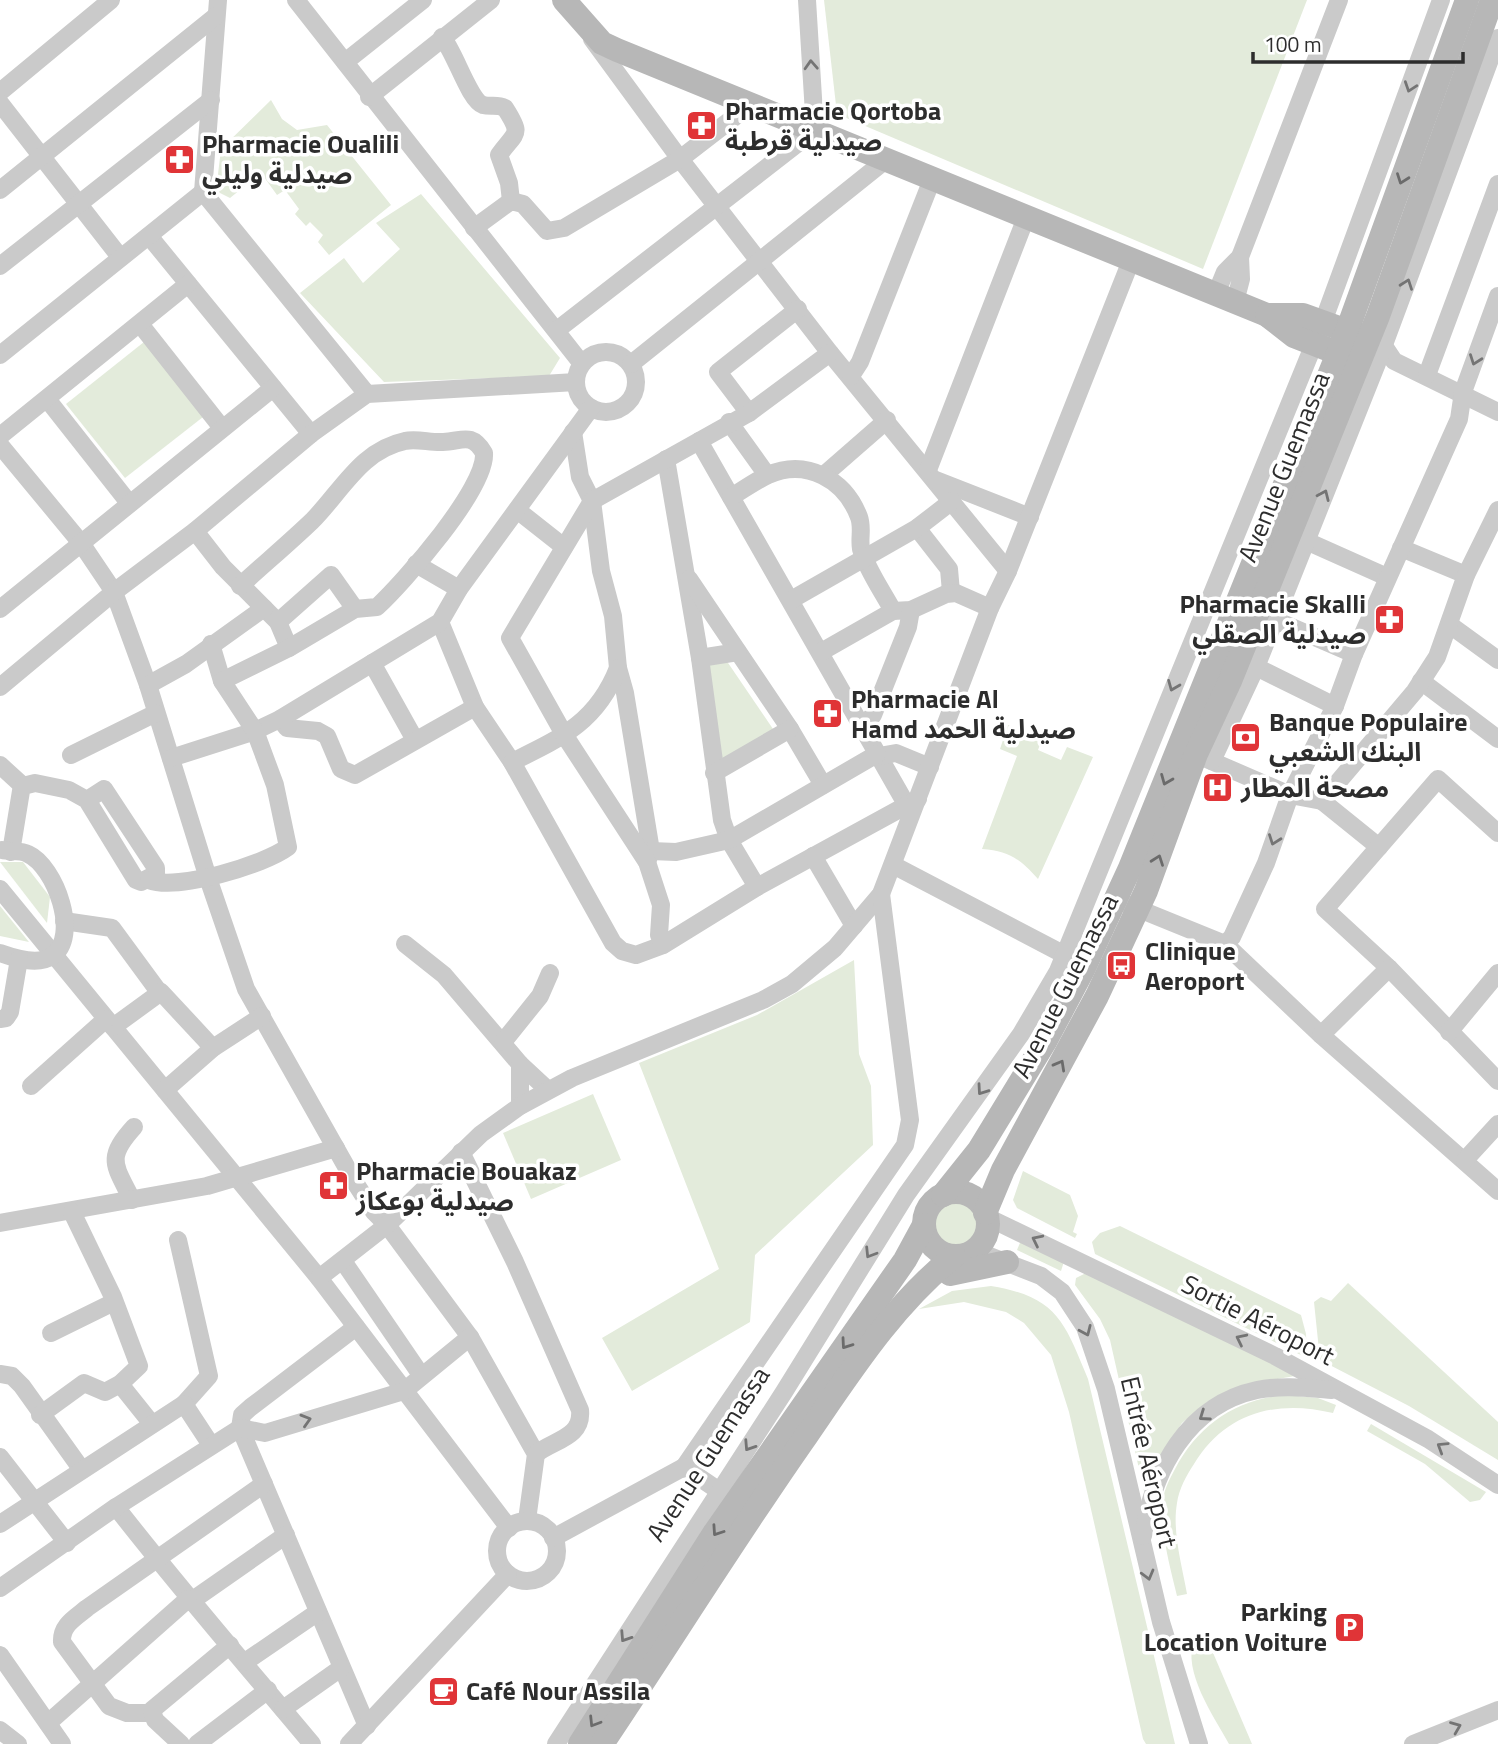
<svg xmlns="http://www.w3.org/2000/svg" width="1498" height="1744" font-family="'Titillium Web','Noto Sans Arabic',sans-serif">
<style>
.green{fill:#e3ebdb}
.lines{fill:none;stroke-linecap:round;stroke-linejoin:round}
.street{stroke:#cacaca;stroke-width:18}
.secondary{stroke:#b7b7b7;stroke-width:24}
.oneway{stroke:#747474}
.oneway2{stroke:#6b6b6b}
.labels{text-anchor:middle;stroke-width:7;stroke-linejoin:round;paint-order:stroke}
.poi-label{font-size:26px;font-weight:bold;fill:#2d2d2d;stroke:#fff;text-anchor:start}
.street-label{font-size:26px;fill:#2d2d2d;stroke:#fff}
</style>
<rect width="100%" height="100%" fill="#fff"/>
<g class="green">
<polygon points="824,0 1307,0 1203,269 837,114"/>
<polygon points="271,100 282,119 297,130 327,125 391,205 329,255 318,242 323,235 310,222 306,226 295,214 299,209 285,190 277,195 261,173 230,198 216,191 221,149"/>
<polygon points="421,194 560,358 549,376 384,382 300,293 344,258 363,283 400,249 376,223"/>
<polygon points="144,342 203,417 125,478 66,404"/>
<polygon points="724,657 773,729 718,764 705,661"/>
<path d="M1008,725L1042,739L1038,750L1061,760L1067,747L1093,757L1038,879C1020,859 1009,851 982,849L1017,756L1000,749Z"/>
<polygon points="0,862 23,862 50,897 47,923"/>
<polygon points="0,906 29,942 0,936"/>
<polygon points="854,960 859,1054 871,1086 873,1145 755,1255 750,1322 632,1391 602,1338 719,1269 639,1063 757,1015"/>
<polygon points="593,1094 621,1160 531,1199 503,1133"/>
<polygon points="1023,1171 1070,1195 1078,1216 1073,1232 1077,1234 1075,1238 1017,1208 1013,1200"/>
<circle cx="956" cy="1225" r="23"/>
<polygon points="1120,1226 1301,1315 1306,1334 1307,1358 1095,1254 1092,1242 1100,1233"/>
<polygon points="1022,1238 1065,1258 1061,1271 1017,1250"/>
<polygon points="1086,1273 1274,1363 1295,1376 1265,1381 1207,1402 1182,1423 1164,1450 1144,1491 1110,1340 1100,1319 1075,1285 1076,1278"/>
<polygon points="1348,1283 1498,1422 1498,1460 1409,1406 1320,1360 1314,1302 1321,1297 1331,1301"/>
<path d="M991,1286C1057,1297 1064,1321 1088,1379L1175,1744H1146L1143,1739L1069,1412L1051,1355L1024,1323L1006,1312L964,1302L919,1309L952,1291Z"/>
<path d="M1287,1395L1318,1398L1336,1405L1333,1413C1276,1399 1225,1413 1194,1464C1186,1476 1179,1489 1177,1503C1172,1532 1182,1565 1187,1594L1177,1596C1170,1567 1161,1534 1162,1505C1163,1492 1169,1480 1175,1469C1198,1425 1237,1398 1287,1395Z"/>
<polygon points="1371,1424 1486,1492 1480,1500 1470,1502 1425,1464 1367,1431"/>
<path d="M1205,1634L1252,1744H1229C1214,1716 1182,1672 1194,1639Z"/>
</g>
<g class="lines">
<g class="street">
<polyline points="218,0 203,192 367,394"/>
<polyline points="296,0 582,364"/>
<path d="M442,37C455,52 469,100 483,105C491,107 497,104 505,108C523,136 516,131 499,155L509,183L511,201"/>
<polyline points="592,39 680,159 830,353 1008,571"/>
<polyline points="345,62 423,0"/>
<polyline points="0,92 111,0"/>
<polyline points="369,97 491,0"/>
<polyline points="0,103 120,257"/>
<polyline points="0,190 216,16"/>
<polyline points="474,228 511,201 523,204 547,231 564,228 680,159 750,105"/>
<polyline points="149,236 311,434"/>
<polyline points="1240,257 1339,0"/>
<polyline points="0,266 211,100"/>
<polyline points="1216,294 1225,272 1240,257 1241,279 1235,302"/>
<polyline points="140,324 222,428"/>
<polyline points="557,330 815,130 807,0"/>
<polyline points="1375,342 1384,346 1394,361 1498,412"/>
<circle cx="606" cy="382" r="30"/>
<polyline points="0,355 203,192"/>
<polyline points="631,364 887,159"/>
<polyline points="1427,375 1498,184"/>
<polyline points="851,376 860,362 933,177"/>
<polyline points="47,399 129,503"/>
<polyline points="749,413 718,372 798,309"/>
<polyline points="729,422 767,475"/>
<polyline points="573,432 580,477 592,501 601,571 613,616 618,668 625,693 651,851 647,862"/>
<polyline points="0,436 188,284"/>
<polyline points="699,441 906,804"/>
<polyline points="0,445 81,543 114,592 148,685 208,878 246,989 356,1184 374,1212 387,1225 470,1337 536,1454 527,1520"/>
<polyline points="666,459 700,658 722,820 729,840 757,887"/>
<polyline points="928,470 1027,215"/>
<polyline points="824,475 887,420"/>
<polyline points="936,480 1030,517"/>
<path d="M731,497C743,490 755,481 768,475C807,458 845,480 859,517C863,528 859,538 861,549C867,570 883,592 893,611"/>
<polyline points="517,510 564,547"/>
<polyline points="917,528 949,569 951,592"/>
<polyline points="195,531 223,567 278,622 289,648"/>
<polyline points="1304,540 1387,577"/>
<polyline points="1401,548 1466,575"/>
<polyline points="416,564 459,589"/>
<polyline points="689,579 790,729 823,785"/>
<polyline points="791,600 917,528 952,501"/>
<polyline points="0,609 273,388"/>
<polyline points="1273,619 1354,654"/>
<polyline points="278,622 331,575 355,609"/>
<polyline points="440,622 475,707 512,762 613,943 622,951 636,955 663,945 757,887 918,799"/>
<polyline points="1450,625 1498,660"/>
<polyline points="211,644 222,681"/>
<polyline points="821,652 893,611 911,610 946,594 956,593 990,608"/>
<polyline points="700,658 738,652"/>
<polyline points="372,663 415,740"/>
<polyline points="1256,667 1335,706"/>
<polyline points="1421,681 1498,739"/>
<polyline points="148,685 186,664 264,608"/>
<polyline points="0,687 114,592 195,531 311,434 367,394 576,382"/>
<polyline points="280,719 287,728 318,731 327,736 341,769 355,775 475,707"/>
<polyline points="863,727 873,715 908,627 911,610"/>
<polyline points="71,755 156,713"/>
<polyline points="879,756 896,753 930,767"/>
<polyline points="1202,757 1290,795 1322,801 1415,691 1437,657 1466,575 1498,510"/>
<polyline points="171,758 255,731 280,719 440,622 459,589 591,408"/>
<polyline points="1212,761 1256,667 1376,366 1498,38"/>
<path d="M512,762C561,738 597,722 618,668"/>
<polyline points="0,765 23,786"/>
<polyline points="714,773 790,729"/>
<polyline points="1322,801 1379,847"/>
<polyline points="1498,833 1438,779 1325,909 1389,968 1498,1081"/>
<polyline points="651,851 676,852 729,840 877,754"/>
<polyline points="11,852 21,791 23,786 35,783 69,790 87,800 136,880 141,882 156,874 156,868 104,789 87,800"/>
<polyline points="813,856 854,926"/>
<polyline points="893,865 1065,955"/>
<path d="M149,880C177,891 264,865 288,847L275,785L255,731L222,681L289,648L355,609L377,607C403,583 487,488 484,453C471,431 461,442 443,442C431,443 416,438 405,441C361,450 341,492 312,521C289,543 264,564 240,586"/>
<polyline points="0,889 319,1278 509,1528"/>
<polyline points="1129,905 1225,944 1321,1035 1498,1191"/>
<polyline points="64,921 112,928 159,992"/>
<polyline points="405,944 444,975 520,1064 548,1090"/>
<polyline points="1225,944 1232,937 1266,863 1290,795 1335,706 1354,654 1459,419 1463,392 1498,296"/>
<polyline points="663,945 659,935 661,905 647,862 565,736 510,638 592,501 749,413 830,353"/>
<path d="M0,953C14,958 38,966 52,956C81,937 55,866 28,854C21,850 10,852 2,850"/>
<polyline points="0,1019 6,1018 10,1012 19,959"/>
<polyline points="113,1027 161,992 213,1048"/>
<polyline points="1449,1032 1498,973"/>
<polyline points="1321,1035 1389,968"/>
<polyline points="503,1042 540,996 550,973"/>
<polyline points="31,1086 106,1019"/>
<polyline points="165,1090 213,1048 262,1016"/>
<polyline points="520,1106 520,1064"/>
<path d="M461,1152L515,1262L580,1410C583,1438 553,1440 536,1454"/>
<polyline points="1465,1160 1498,1124"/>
<path d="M132,1200C115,1165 105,1159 134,1127"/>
<polyline points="987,1217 1275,1356 1428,1439 1498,1485"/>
<polyline points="0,1223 207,1186 336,1148"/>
<polyline points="178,1240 209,1376 184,1404"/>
<polyline points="974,1250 1041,1276 1062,1292 1085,1327 1106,1389 1161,1622 1199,1744"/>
<polyline points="343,1261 421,1375"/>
<polyline points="319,1278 387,1225 481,1134 520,1106 572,1078 763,1000 792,984 835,948 881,894 990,608 1008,571 1132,258"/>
<polyline points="356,1327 251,1407 242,1415 240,1428 367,1726"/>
<polyline points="51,1333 114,1302"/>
<polyline points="0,1374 12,1376 22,1386 82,1470"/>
<polyline points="120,1384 152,1424"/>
<polyline points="40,1415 84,1383 105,1392 120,1384 139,1366 113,1297 72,1212"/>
<polyline points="0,1457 67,1543"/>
<polyline points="728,1497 684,1467 905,1145 910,1120 881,894"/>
<path d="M116,1507C179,1588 246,1665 312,1744"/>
<circle cx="527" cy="1551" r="30"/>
<polyline points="0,1524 184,1404 211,1445"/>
<path d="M1143,1536C1153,1470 1187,1405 1257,1390C1282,1385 1307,1388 1332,1390"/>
<polyline points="553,1538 684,1467"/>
<polyline points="0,1588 116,1507 240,1428 265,1433 404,1391 470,1337"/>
<polyline points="190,1602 286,1535"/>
<polyline points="0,1655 62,1744"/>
<polyline points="245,1662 318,1612"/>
<polyline points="283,1709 341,1668"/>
<path d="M151,1713H127L109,1706L62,1642C61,1625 75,1618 87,1608L264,1484"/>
<polyline points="48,1723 188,1599"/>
<polyline points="0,1730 18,1744"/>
<polyline points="181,1744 155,1720 152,1710 230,1645"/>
<polyline points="197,1744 268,1690"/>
<polyline points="349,1744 508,1574"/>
<polyline points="556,1744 784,1392 906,1195 1021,1034 1058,971 1323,322 1441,0"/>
<polyline points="1413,1744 1498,1710"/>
</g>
<g class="secondary">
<polyline points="564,0 602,43 617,50 1267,315 1294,336 1353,359"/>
<polyline points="1267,315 1303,315 1361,336"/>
<circle cx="956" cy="1224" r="32"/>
<polyline points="943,1195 979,1150 1046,1040 1083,970 1130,868 1347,331 1467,0"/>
<polyline points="985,1213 1003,1170 1097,996 1146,891 1196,754 1230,681 1378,316 1492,0"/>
<polyline points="950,1274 1007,1262"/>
<polyline points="580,1744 715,1532 905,1260 924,1225"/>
<path d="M602,1744C671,1641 736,1536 807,1435C851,1371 893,1305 954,1256"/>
</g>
</g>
<defs><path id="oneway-chevron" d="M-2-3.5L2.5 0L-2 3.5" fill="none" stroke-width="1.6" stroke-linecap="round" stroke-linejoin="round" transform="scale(1.75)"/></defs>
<g class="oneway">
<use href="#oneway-chevron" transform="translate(811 65) rotate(-93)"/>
<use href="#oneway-chevron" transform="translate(1410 87) rotate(109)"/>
<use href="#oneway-chevron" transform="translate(1407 284) rotate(-70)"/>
<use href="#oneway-chevron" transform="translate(1475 360) rotate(110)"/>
<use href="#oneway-chevron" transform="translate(1324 495) rotate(-66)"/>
<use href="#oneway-chevron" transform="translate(1173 686) rotate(112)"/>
<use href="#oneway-chevron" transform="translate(1274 840) rotate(110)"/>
<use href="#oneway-chevron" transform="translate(982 1090) rotate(125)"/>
<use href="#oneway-chevron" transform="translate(1037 1240) rotate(-154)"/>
<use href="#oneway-chevron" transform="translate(870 1253) rotate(122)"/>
<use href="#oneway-chevron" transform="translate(1086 1331) rotate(66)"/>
<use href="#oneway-chevron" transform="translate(1241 1339) rotate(-154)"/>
<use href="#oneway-chevron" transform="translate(1204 1416) rotate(145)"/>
<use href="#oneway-chevron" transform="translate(306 1420) rotate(-17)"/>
<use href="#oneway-chevron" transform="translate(749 1446) rotate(123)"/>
<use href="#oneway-chevron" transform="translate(1442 1447) rotate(-148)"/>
<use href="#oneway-chevron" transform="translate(1148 1575) rotate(75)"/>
<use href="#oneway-chevron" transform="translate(625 1637) rotate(123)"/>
<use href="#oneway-chevron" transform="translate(1456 1727) rotate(-22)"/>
</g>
<g class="oneway2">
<use href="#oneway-chevron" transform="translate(1402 179) rotate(110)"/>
<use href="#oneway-chevron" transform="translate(1166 780) rotate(112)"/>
<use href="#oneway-chevron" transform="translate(1158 860) rotate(-70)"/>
<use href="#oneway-chevron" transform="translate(1060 1065) rotate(-61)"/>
<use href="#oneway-chevron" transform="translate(846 1344) rotate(125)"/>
<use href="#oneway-chevron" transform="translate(717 1531) rotate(124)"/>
<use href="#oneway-chevron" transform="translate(594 1722) rotate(122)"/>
</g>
<defs>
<symbol id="pharmacy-square" viewBox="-11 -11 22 22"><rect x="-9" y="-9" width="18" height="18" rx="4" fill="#e03437" stroke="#fff"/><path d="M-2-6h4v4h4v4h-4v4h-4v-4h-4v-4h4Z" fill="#fff"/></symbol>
<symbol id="bank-square" viewBox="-11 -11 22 22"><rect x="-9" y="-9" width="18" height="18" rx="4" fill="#e03437" stroke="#fff"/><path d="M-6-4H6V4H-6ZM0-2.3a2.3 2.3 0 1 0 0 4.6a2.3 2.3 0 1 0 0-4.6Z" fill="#fff"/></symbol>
<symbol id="hospital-square" viewBox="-11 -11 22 22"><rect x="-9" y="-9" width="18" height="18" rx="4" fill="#e03437" stroke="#fff"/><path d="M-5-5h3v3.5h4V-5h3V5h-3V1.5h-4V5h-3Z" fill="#fff"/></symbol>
<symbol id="bus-square" viewBox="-11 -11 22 22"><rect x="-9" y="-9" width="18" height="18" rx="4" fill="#e03437" stroke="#fff"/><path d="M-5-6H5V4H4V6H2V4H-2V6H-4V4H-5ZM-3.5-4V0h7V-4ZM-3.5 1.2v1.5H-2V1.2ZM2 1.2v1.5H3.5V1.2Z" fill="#fff"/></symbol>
<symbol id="parking-square" viewBox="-11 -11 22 22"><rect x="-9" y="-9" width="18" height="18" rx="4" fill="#e03437" stroke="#fff"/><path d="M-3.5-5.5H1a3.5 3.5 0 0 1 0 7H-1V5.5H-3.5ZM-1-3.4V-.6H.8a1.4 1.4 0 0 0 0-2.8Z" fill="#fff"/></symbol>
<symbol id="cafe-square" viewBox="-11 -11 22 22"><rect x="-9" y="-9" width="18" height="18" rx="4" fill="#e03437" stroke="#fff"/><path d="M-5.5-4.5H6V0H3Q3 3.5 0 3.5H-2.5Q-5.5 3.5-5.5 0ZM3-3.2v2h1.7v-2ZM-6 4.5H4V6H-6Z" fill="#fff"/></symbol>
</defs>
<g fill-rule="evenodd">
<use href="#pharmacy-square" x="684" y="108" width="35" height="35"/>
<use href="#pharmacy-square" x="162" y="142" width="35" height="35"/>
<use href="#pharmacy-square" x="1372" y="602" width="35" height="35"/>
<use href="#pharmacy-square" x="810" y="696" width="35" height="35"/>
<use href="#bank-square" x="1228" y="720" width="35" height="35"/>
<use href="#hospital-square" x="1200" y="770" width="35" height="35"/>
<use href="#bus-square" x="1104" y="948" width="35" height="35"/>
<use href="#pharmacy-square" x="316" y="1168" width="35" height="35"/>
<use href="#parking-square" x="1332" y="1610" width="35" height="35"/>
<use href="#cafe-square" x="426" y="1674" width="35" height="35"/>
</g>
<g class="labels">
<g class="poi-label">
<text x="725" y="120">Pharmacie Qortoba<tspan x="725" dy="30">صيدلية قرطبة</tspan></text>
<text x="202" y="153">Pharmacie Oualili<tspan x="202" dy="30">صيدلية وليلي</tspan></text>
<text x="1366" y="613" text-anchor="end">Pharmacie Skalli<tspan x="1366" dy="30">صيدلية الصقلي</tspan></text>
<text x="851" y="708">Pharmacie Al<tspan x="851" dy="30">Hamd صيدلية الحمد</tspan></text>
<text x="1269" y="731">Banque Populaire<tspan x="1269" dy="30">البنك الشعبي</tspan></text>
<text x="1241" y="797">مصحة المطار</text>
<text x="1145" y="960">Clinique<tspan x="1145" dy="30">Aeroport</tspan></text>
<text x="356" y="1180">Pharmacie Bouakaz<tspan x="356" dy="30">صيدلية بوعكاز</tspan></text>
<text x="1327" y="1621" text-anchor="end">Parking<tspan x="1327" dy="30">Location Voiture</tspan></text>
<text x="466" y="1700">Café Nour Assila</text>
</g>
<g class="street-label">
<text transform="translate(1284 467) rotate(-68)" y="9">Avenue Guemassa</text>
<text transform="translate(1065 986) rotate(-63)" y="9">Avenue Guemassa</text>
<text transform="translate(1258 1320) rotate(27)" y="9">Sortie Aéroport</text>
<text transform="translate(708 1454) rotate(-57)" y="9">Avenue Guemassa</text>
<text transform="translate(1149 1462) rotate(77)" y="9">Entrée Aéroport</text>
</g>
</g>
<path d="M1253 52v10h210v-10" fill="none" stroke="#2d2d2d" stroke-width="3.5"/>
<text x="1264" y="52" font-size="21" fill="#2d2d2d" stroke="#ffffff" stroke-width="5" paint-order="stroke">100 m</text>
</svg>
